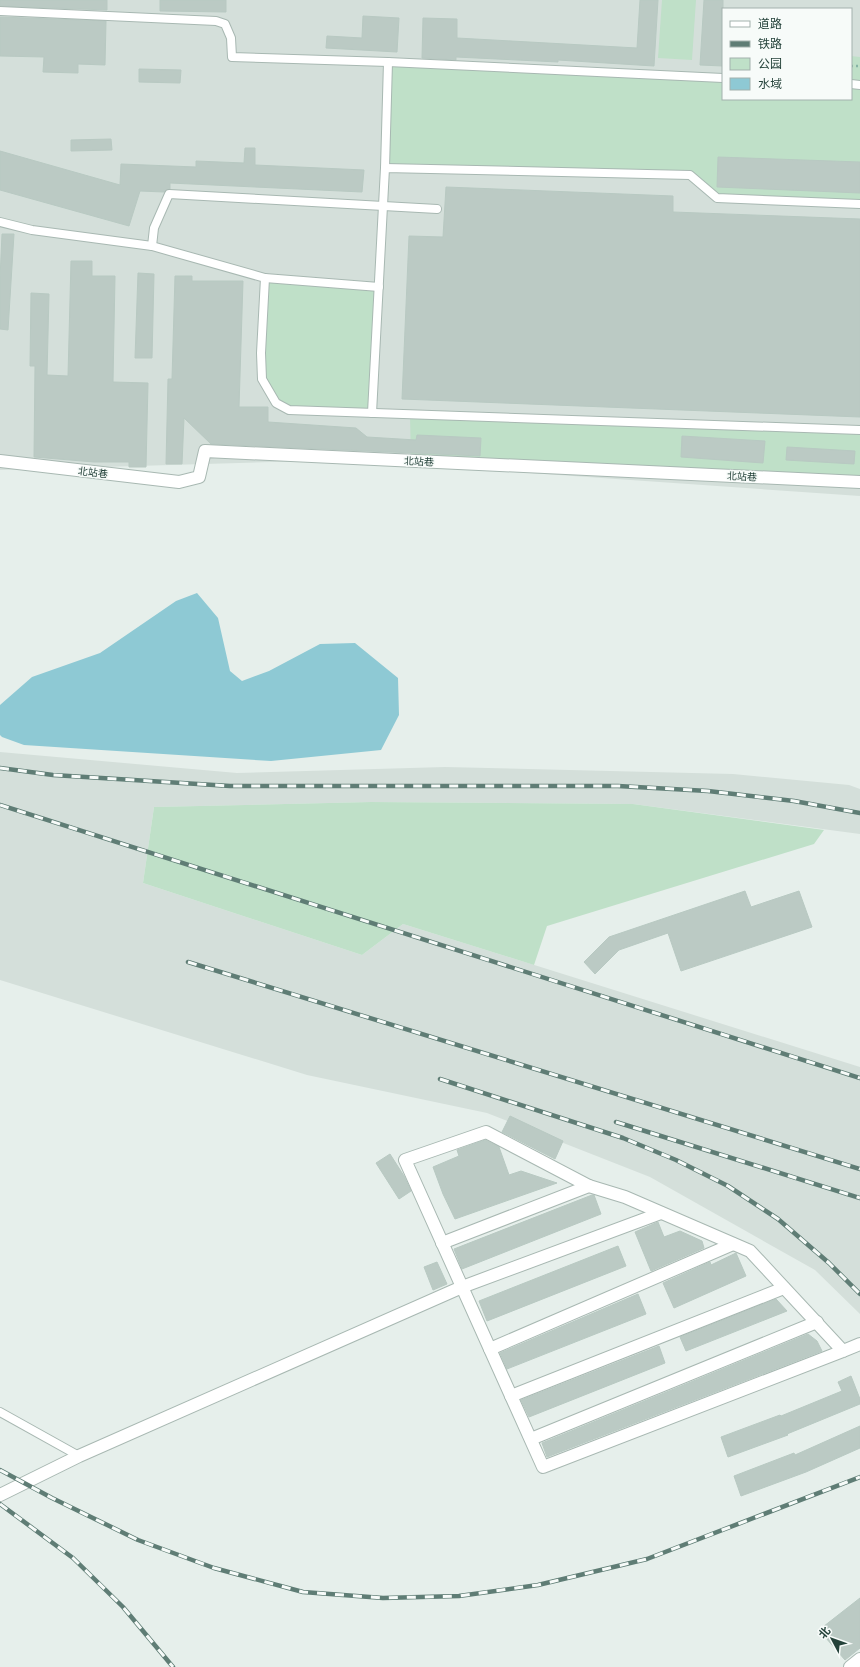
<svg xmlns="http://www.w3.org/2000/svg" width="860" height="1667" font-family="Commissioner,'Noto Sans SC',sans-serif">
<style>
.built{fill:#d4dfda;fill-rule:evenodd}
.green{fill:#bfe0c8}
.water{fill:#8ec9d4}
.building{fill:#bbcac4;stroke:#b8c9c2}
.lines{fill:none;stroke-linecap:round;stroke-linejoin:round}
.lane-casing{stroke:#a8b8b2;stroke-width:10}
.street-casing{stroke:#a8b8b2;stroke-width:14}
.path{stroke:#86b3a5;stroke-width:2.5;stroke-dasharray:2 3;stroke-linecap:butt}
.lane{stroke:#fff;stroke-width:8}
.street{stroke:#fff;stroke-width:12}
.rail-casing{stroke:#5f7d75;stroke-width:4.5}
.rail{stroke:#f7fbf9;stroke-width:3;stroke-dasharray:9;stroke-linecap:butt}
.labels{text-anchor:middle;stroke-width:3;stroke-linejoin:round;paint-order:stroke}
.street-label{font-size:10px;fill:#24423a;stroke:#f7fbf9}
</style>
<rect width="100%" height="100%" fill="#e6efeb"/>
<g class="built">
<path d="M0,0H860V496L341,460L0,470ZM723,9H851V99H723Z"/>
<polygon points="0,752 237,773 445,767 733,774 849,785 860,789 860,834 633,804 371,802 154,807 143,883 362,955 403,924 860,1067 860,1314 815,1270 650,1177 487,1113 307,1075 0,980"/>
</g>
<g class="green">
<polygon points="662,0 696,0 692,60 658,58"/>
<polygon points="851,56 860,57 860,204 717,198 690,175 385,168 388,62 723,78 723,99 851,99"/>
<polygon points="265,278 379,287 372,413 291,410 276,403 262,379"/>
<polygon points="410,414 860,430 860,482 411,461"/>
<polygon points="371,802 633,804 824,830 814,844 547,926 534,965 403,924 362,955 143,883 154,807"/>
</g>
<polygon class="water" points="197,593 218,618 230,671 242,681 269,671 320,644 355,643 398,678 399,715 381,750 271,761 24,745 2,737 0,735 0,705 32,677 100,653 176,601"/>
<g class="building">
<polygon points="0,0 107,0 107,10 0,6"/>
<polygon points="160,0 226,0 226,12 160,11"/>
<polygon points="640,0 658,0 654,66 558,60 558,62 456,57 456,60 422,58 423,18 457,19 457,38 637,48"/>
<polygon points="704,0 723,0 723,66 700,65"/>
<polygon points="363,16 399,18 397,52 326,48 327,36 362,38"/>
<polygon points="0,17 106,21 105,65 78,64 78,73 43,72 44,57 0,56"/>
<polygon points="139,69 181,70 180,83 139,82"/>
<polygon points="111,139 112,150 71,151 71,140"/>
<polygon points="245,148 255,148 255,165 364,170 362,192 170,183 170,189 164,192 140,191 129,226 0,190 0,151 120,185 121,164 196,167 196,161 244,163"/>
<polygon points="718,157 860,162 860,193 717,187"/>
<polygon points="446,187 673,196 673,212 860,219 860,417 402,399 409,236 443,237"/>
<polygon points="2,234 14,234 8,330 0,329 0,279"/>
<polygon points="71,261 92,261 92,276 115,276 113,382 148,383 146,467 129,467 129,462 94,462 34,457 35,366 30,366 31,293 49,294 47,375 68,376"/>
<polygon points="138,273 154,274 152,358 135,358"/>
<polygon points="175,276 192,276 192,281 243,281 239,407 268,407 268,422 356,428 367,437 416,440 417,435 481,438 480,456 211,444 184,418 182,464 166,464 168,379 172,379"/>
<polygon points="682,436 765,441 763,463 681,457"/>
<polygon points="787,447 855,451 854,464 786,460"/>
<polygon points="745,891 751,907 799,891 812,927 681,971 668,933 619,950 595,974 584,962 609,937"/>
<polygon points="510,1116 563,1141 555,1159 502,1132"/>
<polygon points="485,1140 499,1147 509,1175 521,1171 557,1183 455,1219 443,1194 433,1167 459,1156 457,1150"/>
<polygon points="390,1154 404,1176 411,1191 399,1199 376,1163"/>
<polygon points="592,1195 594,1195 601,1214 462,1269 454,1249"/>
<polygon points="658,1222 664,1237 680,1231 702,1241 704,1248 651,1271 635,1232"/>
<polygon points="618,1246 626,1266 487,1321 479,1301"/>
<polygon points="736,1253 746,1276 674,1308 663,1283 710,1262 711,1265"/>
<polygon points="437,1262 447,1284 433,1290 424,1267"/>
<polygon points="638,1294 646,1314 507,1369 500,1353"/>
<polygon points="776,1299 787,1311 686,1351 680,1337"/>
<polygon points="808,1334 817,1341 822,1351 547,1457 542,1443"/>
<polygon points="659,1346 665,1363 529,1417 521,1400"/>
<polygon points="851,1376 860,1399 860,1404 787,1434 788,1435 728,1457 721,1437 780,1415 781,1416 842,1391 838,1382"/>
<polygon points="860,1426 860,1448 806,1472 741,1496 734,1476 794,1453 795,1455"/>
<polygon points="860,1598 860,1648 845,1660 819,1630"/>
</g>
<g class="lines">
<defs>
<g id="lane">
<polyline points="0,11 216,21 225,24 231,38 232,57 388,62 723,78"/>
<polyline points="851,84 860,85"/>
<polyline points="385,168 388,62"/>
<polyline points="0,222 32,230 152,246 265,278 261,353 262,379 276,403 289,410 860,430"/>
<polyline points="152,246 154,228 169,194 437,209"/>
<polyline points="265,278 379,287"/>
<polyline points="372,413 385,168 690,175 717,198 860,204"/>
<polyline points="0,1412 79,1456"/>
</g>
<g id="street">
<polyline points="0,461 179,482 199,477 205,451 860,482"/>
<polyline points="442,1243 589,1186"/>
<polyline points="490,1349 733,1244"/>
<polyline points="843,1351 750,1251 625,1197 589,1186 486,1132 405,1160 543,1467 843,1351 860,1344"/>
<polyline points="511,1396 784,1288"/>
<polyline points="531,1439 817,1322"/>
<polyline points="0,1495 79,1456 462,1287 661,1213"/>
<polyline points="850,1667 860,1659"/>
</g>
</defs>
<use href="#lane" class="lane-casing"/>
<use href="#street" class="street-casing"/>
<polyline class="path" points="851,66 860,66"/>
<use href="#lane" class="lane"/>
<use href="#street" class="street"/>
<defs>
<g id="rail">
<polyline points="0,768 53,775 230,786 618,786 708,791 794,801 860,813"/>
<polyline points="0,805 860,1078"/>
<polyline points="188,962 860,1169"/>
<polyline points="440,1079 623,1138 676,1160 728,1186 778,1219 829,1263 860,1294"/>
<polyline points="616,1122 860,1198"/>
<polyline points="0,1470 52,1498 138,1540 214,1568 303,1592 383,1598 459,1596 538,1585 647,1559 860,1477"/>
<polyline points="0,1504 73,1558 123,1607 173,1667"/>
</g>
</defs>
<use href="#rail" class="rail-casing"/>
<use href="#rail" class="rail"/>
</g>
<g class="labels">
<g class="street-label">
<text transform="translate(419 461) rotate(3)" y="4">北站巷</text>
<text transform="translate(93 472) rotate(7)" y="4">北站巷</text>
<text transform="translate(742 476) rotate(3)" y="4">北站巷</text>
</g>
</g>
<rect x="722" y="8" width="130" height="92" fill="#f7fbf9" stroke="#a3b1ad"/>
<rect x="730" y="21" width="20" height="6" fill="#ffffff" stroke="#a3b1ad"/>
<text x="758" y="28" font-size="12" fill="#24423a">道路</text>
<rect x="730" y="41" width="20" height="6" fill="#5f7d75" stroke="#a3b1ad"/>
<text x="758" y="48" font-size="12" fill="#24423a">铁路</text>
<rect x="730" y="58" width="20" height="12" fill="#bfe0c8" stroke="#a3b1ad"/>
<text x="758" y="68" font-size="12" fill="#24423a">公园</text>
<rect x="730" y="78" width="20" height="12" fill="#8ec9d4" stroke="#a3b1ad"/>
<text x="758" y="88" font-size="12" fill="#24423a">水域</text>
<g transform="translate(832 1639) rotate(311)" stroke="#f7fbf9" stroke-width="3" paint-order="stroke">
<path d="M0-3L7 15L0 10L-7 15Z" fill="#24423a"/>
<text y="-6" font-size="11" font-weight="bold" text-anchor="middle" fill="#24423a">北</text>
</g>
</svg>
